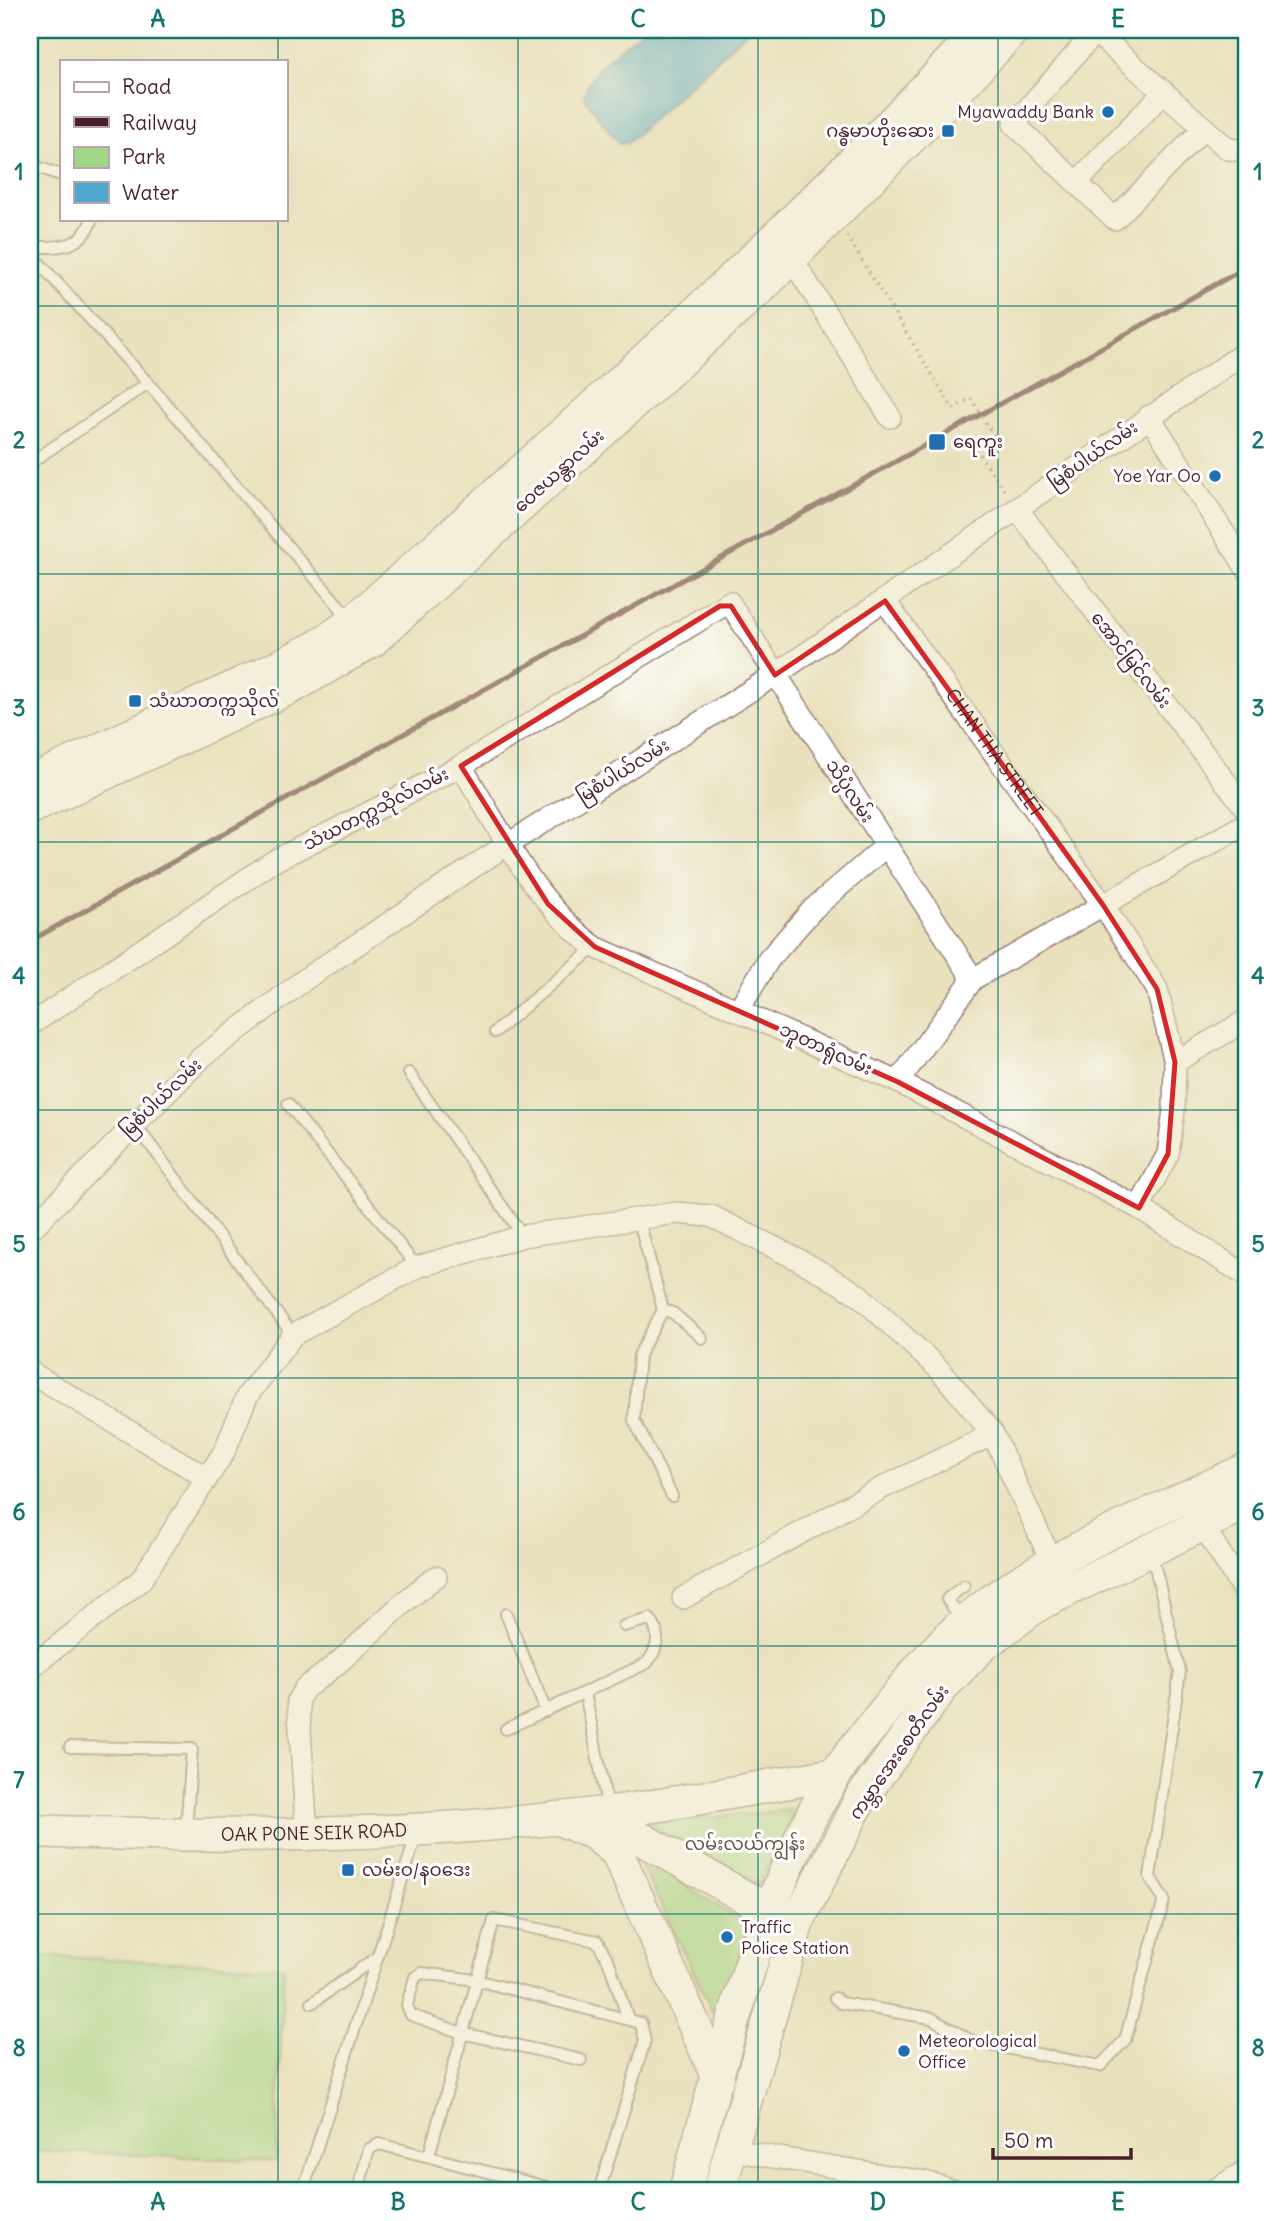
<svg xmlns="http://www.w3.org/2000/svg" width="1277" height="2221" font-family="Delius,'Noto Sans Myanmar',sans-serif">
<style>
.green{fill:#9fd789;stroke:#747b5a;stroke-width:2}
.water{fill:#51a8ce;stroke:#4e647c;stroke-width:2}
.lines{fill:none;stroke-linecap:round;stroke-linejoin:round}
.lane-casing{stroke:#9a8074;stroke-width:14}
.street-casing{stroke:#9a8074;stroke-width:24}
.primary-casing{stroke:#9a8074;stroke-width:35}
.path{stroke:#9a8074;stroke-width:3.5;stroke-dasharray:2 5;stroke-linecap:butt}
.lane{stroke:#fff;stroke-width:10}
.street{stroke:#fff;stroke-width:21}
.primary{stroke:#fff;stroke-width:32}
.rail{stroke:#4a1f2b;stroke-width:5}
.path-bridge{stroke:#9a8074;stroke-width:3.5;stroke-dasharray:2 5;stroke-linecap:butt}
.marked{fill:none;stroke:#d62828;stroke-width:5;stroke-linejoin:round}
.grid{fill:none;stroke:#0f766e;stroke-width:2;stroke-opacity:0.55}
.poi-dot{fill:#1f6fb2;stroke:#fff;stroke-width:2.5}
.labels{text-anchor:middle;stroke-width:6;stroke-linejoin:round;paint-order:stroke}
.poi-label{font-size:18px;fill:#4a1f2b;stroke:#fff;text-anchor:start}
.street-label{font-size:18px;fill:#4a1f2b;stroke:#fff}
.park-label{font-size:18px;fill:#645647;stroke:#fff}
.neatline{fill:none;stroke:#0f766e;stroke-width:2.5}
.grid-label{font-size:23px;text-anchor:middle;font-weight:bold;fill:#0f766e}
</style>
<rect width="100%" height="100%" fill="#fff"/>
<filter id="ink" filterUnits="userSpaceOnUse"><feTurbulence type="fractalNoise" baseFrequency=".0143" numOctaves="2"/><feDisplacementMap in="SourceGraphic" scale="14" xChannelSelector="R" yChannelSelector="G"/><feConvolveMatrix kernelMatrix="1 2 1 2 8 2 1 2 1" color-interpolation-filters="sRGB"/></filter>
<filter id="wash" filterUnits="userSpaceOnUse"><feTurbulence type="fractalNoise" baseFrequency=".00686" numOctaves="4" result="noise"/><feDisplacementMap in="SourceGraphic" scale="28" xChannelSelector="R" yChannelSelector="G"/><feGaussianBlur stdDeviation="1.57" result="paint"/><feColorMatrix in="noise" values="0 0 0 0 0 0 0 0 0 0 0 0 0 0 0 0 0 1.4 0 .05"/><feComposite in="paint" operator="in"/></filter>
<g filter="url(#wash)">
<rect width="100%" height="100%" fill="#e9e1be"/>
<g class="green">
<polygon points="796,1810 759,1885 645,1823"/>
<polygon points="635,1852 748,1926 720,2026"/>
<polygon points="30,1956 284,1967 276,2161 30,2150"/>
</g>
<path class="water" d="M643,30H749L627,143L619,144L584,98C587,71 622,46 643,30Z"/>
</g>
<g filter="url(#ink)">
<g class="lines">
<defs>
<g id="lane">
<polyline points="30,169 40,168 61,175"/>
<path d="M30,247C59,247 81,250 92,219"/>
<polyline points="30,253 148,383 351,620"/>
<polyline points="30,463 148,383"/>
<polyline points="495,1032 595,947"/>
<polyline points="409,1073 523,1236"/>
<polyline points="288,1104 417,1267"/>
<polyline points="134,1123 293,1335"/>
<polyline points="638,1217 663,1310 639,1355 634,1420 672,1496"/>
<polyline points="663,1310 673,1313 702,1338"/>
<polyline points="506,1614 546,1711"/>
<polyline points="962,1620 947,1599 964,1586"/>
<polyline points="585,1693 608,1809"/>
<path d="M506,1729L647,1663C658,1649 661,1633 650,1619L624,1626"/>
<polyline points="70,1747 192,1749 186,1830"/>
<polyline points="835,1998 841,2003 931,2018 974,2042 1100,2066 1125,2040 1164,1900 1150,1877 1180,1672 1152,1554"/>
<polyline points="312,2003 377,1957"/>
<polyline points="581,2060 462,2033 411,2015 407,2005 415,1977 422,1973 476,1980 641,2023 645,2041 599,2191"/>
<polyline points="429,2155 494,1920 597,1941 609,1962 628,2019"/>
<polyline points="303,2191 417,1833"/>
<polyline points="358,2191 369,2149 379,2144 562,2191"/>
</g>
<g id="street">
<polyline points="1093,30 1228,149 1247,151"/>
<polyline points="1097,30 1014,124 1115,219 1203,129"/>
<polyline points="1077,182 1164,92"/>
<polyline points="791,257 890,417"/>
<polyline points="1149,416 1247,569"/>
<polyline points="1017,509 1247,810"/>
<path id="s1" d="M885,601L1103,905L1157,989L1175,1062L1174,1110L1168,1154L1139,1208"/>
<path d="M461,766C500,829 534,903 595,947L898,1082L1139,1208L1247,1276"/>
<polyline points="739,1009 769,959 813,909 886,846"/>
<polyline points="30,1025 274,861 461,766 729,602 973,979"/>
<polyline points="1175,1062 1247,1020"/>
<polyline points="898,1082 973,979 1247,823"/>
<polyline points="30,1230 202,1057 311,975 488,857 775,675 1247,351"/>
<polyline points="30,1372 207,1478"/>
<polyline points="1196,1515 1247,1596"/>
<polyline points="683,1598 882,1488 993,1434"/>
<polyline points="30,1668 141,1580 224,1452 247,1396 293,1335 417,1267 523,1236 676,1213 711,1216 805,1263 859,1295 940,1370 993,1434 1057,1573"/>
<path d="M307,1836L298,1700L305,1688C353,1656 389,1610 436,1577"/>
<polyline points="731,2150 925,2182 955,2191"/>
<polyline points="1213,2191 1247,2170"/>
</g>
<g id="primary">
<path d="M30,782L277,667L318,646L353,622C567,430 785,241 980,30"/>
<polyline points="30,808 294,686 372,641 764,285 931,118 1013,30"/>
<polyline points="597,1814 770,1911 789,1918"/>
<polyline points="556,1818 593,1833 617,1852 718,2078"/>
<path id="s2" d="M30,1831C219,1838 407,1837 596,1814C676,1805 756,1787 836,1774"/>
<path d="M685,2191C723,2058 761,1892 835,1775C850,1751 870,1730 887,1708C922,1663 958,1621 1007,1590C1082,1541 1166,1507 1247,1469"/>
<polyline points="719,2191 798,1921 861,1798 945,1684 982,1646 1039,1604 1247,1503"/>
</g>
</defs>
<use href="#lane" class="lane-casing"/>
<use href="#street" class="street-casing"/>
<use href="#primary" class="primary-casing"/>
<g class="path">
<polyline points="847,236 953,409 971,398"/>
<polyline points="995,438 976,449 1006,493"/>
</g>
<use href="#lane" class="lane"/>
<use href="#street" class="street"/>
<use href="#primary" class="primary"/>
<polyline class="rail" points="30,941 1247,267"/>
<polyline class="path-bridge" points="971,398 995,438"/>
</g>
</g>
<path d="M0 0H1277V2221H0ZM885,601L1103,905L1157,989L1175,1062L1168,1154L1139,1208L898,1082L595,947L548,904L461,766L720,606H731L775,675Z" fill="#e9e1be" fill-opacity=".55" fill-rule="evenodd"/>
<path class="marked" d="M885,601L1103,905L1157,989L1175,1062L1168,1154L1139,1208L898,1082L595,947L548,904L461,766L720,606H731L775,675Z"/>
<path class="grid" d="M278,30V61M518,30V2191M758,30V2191M998,30V2191M278,219V2191M30,306H1247M30,574H1247M30,842H1247M30,1110H1247M30,1378H1247M30,1646H1247M30,1914H1247"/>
<g class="poi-dot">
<circle cx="1108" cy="112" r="7"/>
<rect x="941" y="124" width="14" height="14" rx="3.5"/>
<rect x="928" y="433" width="18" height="18" rx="3.5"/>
<circle cx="1215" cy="476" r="7"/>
<rect x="128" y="694" width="14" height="14" rx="3.5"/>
<rect x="341" y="1863" width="14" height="14" rx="3.5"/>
<circle cx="727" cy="1937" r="7"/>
<circle cx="904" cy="2051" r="7"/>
</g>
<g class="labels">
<g class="poi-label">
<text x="1094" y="118" text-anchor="end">Myawaddy Bank</text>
<text x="934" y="137" text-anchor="end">ဂန္ဓမာဟိုးဆေး</text>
<text x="953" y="448">ရေကူး</text>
<text x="1201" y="482" text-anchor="end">Yoe Yar Oo</text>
<text x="149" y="707">သံဃာတက္ကသိုလ်</text>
<text x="362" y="1876">လမ်းဝ/နဝဒေး</text>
<text x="741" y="1933">Traffic<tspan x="741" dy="21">Police Station</tspan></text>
<text x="918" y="2047">Meteorological<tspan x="918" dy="21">Office</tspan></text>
</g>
<g class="street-label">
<text transform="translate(1093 455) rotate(-35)" y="6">မြစံပါယ်လမ်း</text>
<text transform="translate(559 471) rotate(-42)" y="6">ဝေဇယန္တာလမ်း</text>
<text transform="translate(1131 660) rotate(52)" y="6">အောင်မြင်လမ်း</text>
<text dy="6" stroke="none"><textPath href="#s1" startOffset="187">CHAN THA STREET</textPath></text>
<text transform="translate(623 771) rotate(-32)" y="6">မြစံပါယ်လမ်း</text>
<text transform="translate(850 791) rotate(57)" y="6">သိပ္ပံလမ်း</text>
<text transform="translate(376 809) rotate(-27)" y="6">သံဃတက္ကသိုလ်လမ်း</text>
<text transform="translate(826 1049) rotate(25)" y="6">ဘူတာရုံလမ်း</text>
<text transform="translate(161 1098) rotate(-44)" y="6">မြစံပါယ်လမ်း</text>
<text transform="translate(899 1752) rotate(-55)" y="6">ကမ္ဘာအေးစေတီလမ်း</text>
<text dy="6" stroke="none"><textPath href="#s2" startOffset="284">OAK PONE SEIK ROAD</textPath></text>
</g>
<g class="park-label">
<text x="745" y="1850">လမ်းလယ်ကျွန်း</text>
</g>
</g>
<rect width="1277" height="2221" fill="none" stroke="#fff" stroke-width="77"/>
<rect x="60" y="60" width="228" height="161" fill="#ffffff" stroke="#b7a5aa" stroke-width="2"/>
<rect x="74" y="82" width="35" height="10" fill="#ffffff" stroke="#b7a5aa" stroke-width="2"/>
<text x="122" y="94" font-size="21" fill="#4a1f2b">Road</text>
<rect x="74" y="117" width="35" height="10" fill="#4a1f2b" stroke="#b7a5aa" stroke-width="2"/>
<text x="122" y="130" font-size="21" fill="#4a1f2b">Railway</text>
<rect x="74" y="147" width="35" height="21" fill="#9fd789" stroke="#b7a5aa" stroke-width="2"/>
<text x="122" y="164" font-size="21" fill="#4a1f2b">Park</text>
<rect x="74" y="182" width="35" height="21" fill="#51a8ce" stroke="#b7a5aa" stroke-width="2"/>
<text x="122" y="200" font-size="21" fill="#4a1f2b">Water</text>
<path d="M993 2148v10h138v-10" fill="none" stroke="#4a1f2b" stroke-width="3.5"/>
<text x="1004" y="2148" font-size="21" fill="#4a1f2b" stroke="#ffffff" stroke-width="5" paint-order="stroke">50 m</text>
<rect x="38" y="38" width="1200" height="2144" class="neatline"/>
<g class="grid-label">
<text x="158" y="27">A</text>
<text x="398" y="27">B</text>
<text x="638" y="27">C</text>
<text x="878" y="27">D</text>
<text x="1118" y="27">E</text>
<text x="19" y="180">1</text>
<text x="1258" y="180">1</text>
<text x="19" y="448">2</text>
<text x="1258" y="448">2</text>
<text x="19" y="716">3</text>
<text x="1258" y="716">3</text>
<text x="19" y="984">4</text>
<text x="1258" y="984">4</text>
<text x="19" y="1252">5</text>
<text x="1258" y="1252">5</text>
<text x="19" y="1520">6</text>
<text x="1258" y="1520">6</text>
<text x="19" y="1788">7</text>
<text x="1258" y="1788">7</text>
<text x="19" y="2056">8</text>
<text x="1258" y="2056">8</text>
<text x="158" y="2210">A</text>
<text x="398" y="2210">B</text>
<text x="638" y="2210">C</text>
<text x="878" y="2210">D</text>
<text x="1118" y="2210">E</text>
</g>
</svg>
